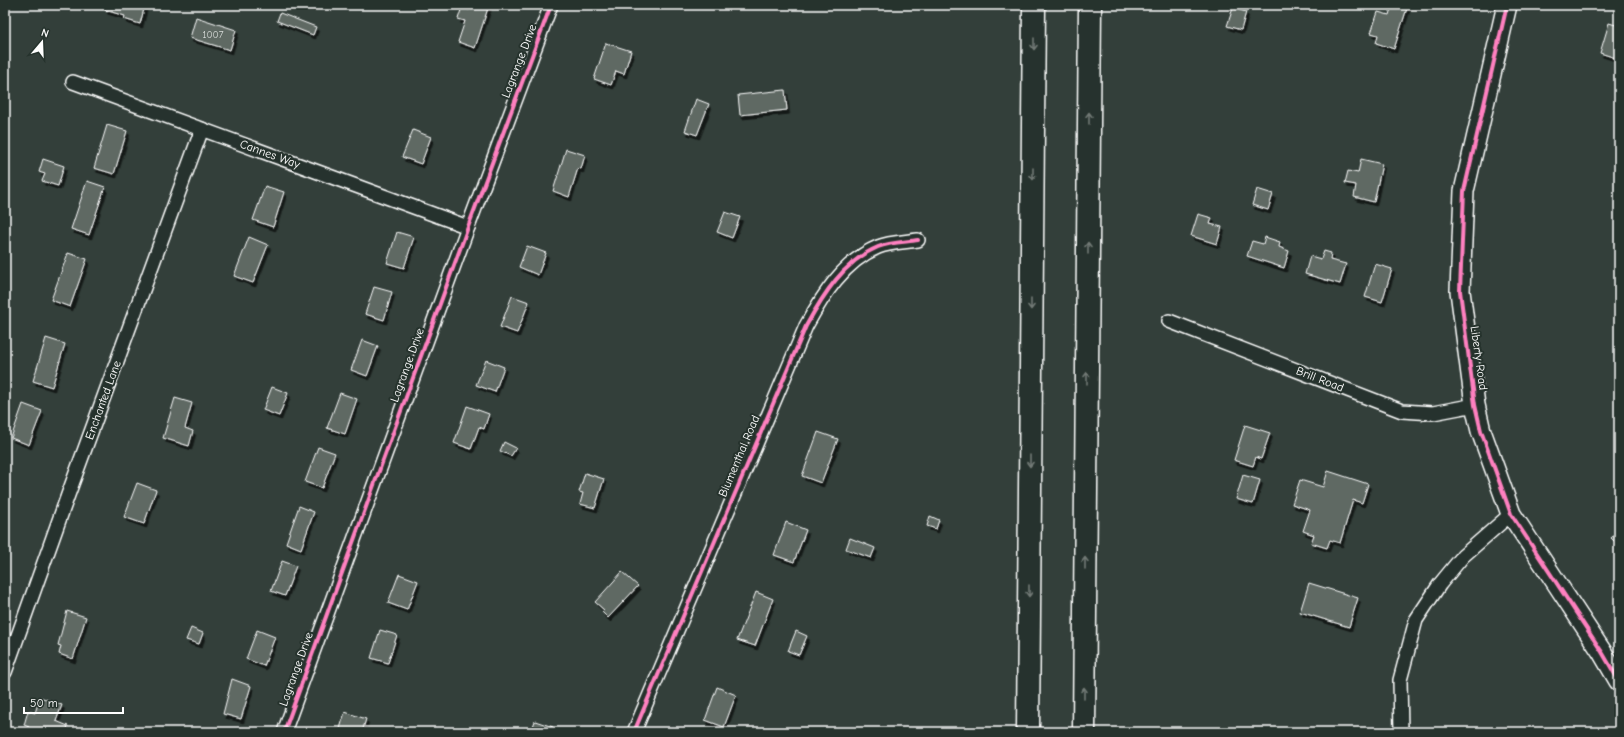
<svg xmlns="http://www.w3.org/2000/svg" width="1624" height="737" font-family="'Comic Neue',sans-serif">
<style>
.building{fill:#5f6964;stroke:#fff;filter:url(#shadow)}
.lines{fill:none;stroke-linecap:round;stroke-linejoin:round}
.street-casing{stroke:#fff;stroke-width:16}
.secondary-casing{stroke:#fff;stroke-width:22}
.highway-casing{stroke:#fff;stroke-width:25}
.street{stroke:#26332d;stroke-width:13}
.secondary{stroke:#26332d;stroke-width:19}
.highway{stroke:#26332d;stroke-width:22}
.cycleway-casing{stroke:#26332d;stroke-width:6}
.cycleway{stroke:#ff80c0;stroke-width:4}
.oneway{stroke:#727a76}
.labels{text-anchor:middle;stroke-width:4;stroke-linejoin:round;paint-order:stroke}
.number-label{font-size:10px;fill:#d7dad8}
.street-label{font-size:12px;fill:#fff;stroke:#26332d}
</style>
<defs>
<filter id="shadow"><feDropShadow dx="2.5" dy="4" stdDeviation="0" flood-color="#0009"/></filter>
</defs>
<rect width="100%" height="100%" fill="#333f3a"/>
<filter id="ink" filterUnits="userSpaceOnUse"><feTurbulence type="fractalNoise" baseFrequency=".025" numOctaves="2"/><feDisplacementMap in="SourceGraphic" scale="8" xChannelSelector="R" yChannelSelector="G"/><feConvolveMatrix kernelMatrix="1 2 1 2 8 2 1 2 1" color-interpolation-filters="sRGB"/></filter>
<g filter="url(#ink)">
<g class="building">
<polygon points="107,5 145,5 140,24 124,19 125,16 105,10"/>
<polygon points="471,5 489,5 475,48 458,42 465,21 458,19 462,7 469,10"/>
<polygon points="1392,5 1408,5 1394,49 1376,43 1378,35 1371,33 1378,12 1389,15"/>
<polygon points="1233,8 1246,12 1241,30 1227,26"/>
<polygon points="280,13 316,27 313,35 277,21"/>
<polygon points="196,17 236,30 230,50 190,38"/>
<polygon points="1609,23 1619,26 1619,59 1600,53"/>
<polygon points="606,43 631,51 624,74 616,71 611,85 594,79"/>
<polygon points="785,90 787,110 740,115 738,95"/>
<polygon points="696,99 709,104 697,135 685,131"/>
<polygon points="107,125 127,131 114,174 94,168"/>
<polygon points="413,130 431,137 421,164 402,157"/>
<polygon points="566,149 585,155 581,169 578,168 569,197 553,191"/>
<polygon points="43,159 64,166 58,186 42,181 45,174 39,172"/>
<polygon points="1361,159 1382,164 1374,202 1354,197 1356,185 1345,183 1348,171 1358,173"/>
<polygon points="87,181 105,187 89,235 71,229"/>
<polygon points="265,186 284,192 273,227 253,220"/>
<polygon points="1257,189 1273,194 1268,210 1252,205"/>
<polygon points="725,212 740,217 732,238 717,232"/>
<polygon points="1198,214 1212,218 1210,224 1222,227 1217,244 1191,236"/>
<polygon points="397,232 414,237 404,268 387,263"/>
<polygon points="249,237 268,245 253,283 234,276"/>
<polygon points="1265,237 1280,242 1279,247 1289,251 1284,268 1247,256 1252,241 1263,244"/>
<polygon points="527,246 546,253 538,275 519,267"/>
<polygon points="1324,251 1331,253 1330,260 1346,264 1340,284 1305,274 1310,256 1321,259"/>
<polygon points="68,253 87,259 70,307 51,300"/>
<polygon points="1375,264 1392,269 1382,302 1365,297"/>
<polygon points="374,287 392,292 384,320 365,314"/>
<polygon points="512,296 529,302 517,333 500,327"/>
<polygon points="46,338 65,344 52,387 33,381"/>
<polygon points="362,340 378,346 367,376 351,370"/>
<polygon points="486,360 504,367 495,392 476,385"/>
<polygon points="272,387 288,393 279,416 263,410"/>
<polygon points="340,393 357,399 345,434 327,428"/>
<polygon points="175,398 192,403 185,428 193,431 189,446 163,438"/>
<polygon points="23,404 42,411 29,445 11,438"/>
<polygon points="467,406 489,414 484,429 479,427 471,449 454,443"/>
<polygon points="1245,425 1270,433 1261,459 1256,457 1253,466 1234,460"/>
<polygon points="818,432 838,439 821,483 802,476"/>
<polygon points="504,442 516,448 511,456 500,451"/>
<polygon points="318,447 335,453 322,488 305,482"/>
<polygon points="1328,471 1368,484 1362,503 1353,500 1340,543 1330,540 1327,548 1311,543 1314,535 1303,531 1310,510 1292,504 1300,480 1323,487"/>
<polygon points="585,473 604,479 595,508 580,504 583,493 579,492"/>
<polygon points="1243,475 1260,480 1253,504 1236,499"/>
<polygon points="137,483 156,490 144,524 124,517"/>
<polygon points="299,506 314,512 301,549 286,543"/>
<polygon points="930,516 939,520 936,529 927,526"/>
<polygon points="786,522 806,530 794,562 774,555"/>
<polygon points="1619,529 1619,546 1611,538"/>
<polygon points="850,538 875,548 871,558 846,549"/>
<polygon points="282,561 296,566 285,596 271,591"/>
<polygon points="622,572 638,586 608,618 602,612 604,610 595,602"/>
<polygon points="399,574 418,581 407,610 388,603"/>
<polygon points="1309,583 1358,598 1349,627 1300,612"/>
<polygon points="756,592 773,599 755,646 737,640"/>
<polygon points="67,611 86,617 73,659 59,654 61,646 58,645"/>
<polygon points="191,628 203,633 199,644 186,640"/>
<polygon points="257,630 275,637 264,666 246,659"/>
<polygon points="380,630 397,635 388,663 371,658"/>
<polygon points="796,631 807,636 799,655 788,651"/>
<polygon points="232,679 251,686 241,719 223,714"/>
<polygon points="717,687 736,695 724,727 705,720"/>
<polygon points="40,697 62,705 56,721 68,726 66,732 28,732 29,727 24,725 28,711 35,713"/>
<polygon points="345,712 366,719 362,732 339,732"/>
<polygon points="535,721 553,727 551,732 531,732"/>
</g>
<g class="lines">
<defs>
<g id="street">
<polyline points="73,82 468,227"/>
<polyline points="1169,321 1402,411 1433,413 1475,405"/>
<polyline points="5,672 68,495 202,129"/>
<polyline points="284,732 468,227 551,5"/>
<path d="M634,732L806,326C823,295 844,261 878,247C890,242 905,242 918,240"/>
<polyline points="1401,732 1400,680 1416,620 1440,584 1463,556 1511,514"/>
</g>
<polyline id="secondary" points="1507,5 1464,191 1460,291 1475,405 1481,431 1511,514 1602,652 1619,681"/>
<g id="highway">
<polyline points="1028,732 1034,5"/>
<polyline points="1084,732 1090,5"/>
</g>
</defs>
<use href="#street" class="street-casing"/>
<use href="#secondary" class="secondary-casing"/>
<use href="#highway" class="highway-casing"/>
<use href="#street" class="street"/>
<use href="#secondary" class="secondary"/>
<use href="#highway" class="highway"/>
<defs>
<g id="cycleway">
<polyline points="1507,5 1464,191 1460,291 1475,405 1481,431 1511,514 1602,652 1619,681"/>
<polyline points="284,732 468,227 551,5"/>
<path d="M634,732L806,326C823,295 844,261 878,247C890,242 905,242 918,240"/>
</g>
</defs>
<use href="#cycleway" class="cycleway-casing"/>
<use href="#cycleway" class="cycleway"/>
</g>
<defs><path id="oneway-shaft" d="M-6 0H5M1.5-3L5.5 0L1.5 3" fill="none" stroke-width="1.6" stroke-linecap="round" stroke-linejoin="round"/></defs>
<g class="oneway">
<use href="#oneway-shaft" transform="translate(1034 44) rotate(90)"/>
<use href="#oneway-shaft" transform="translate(1089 118) rotate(-90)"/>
<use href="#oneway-shaft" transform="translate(1033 174) rotate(90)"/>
<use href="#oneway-shaft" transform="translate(1088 248) rotate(-90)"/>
<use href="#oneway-shaft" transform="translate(1031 304) rotate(90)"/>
<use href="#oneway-shaft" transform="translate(1087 378) rotate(-90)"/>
<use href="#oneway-shaft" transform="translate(1030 461) rotate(90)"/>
<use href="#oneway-shaft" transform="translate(1085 563) rotate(-90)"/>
<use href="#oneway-shaft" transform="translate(1029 591) rotate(90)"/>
<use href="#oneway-shaft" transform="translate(1084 693) rotate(-90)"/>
</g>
</g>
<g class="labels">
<g class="number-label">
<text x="213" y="38">1007</text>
</g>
<g class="street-label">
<text transform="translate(519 61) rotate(-69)" y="4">Lagrange Drive</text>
<text transform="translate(270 154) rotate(20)" y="4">Cannes Way</text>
<text transform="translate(1479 358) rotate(82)" y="4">Liberty Road</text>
<text transform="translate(407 365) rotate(-70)" y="4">Lagrange Drive</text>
<text transform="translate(1320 379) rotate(21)" y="4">Brill Road</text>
<text transform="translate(103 400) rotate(-70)" y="4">Enchanted Lane</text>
<text transform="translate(739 456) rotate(-67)" y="4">Blumenthal Road</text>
<text transform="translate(296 669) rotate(-70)" y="4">Lagrange Drive</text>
</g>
</g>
<rect width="1624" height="737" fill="none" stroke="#26332d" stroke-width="20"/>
<rect x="10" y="10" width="1604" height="717" fill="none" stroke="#fff" stroke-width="1.5" filter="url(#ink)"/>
<g transform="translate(42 42) rotate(19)" stroke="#26332d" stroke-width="3" paint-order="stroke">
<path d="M0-3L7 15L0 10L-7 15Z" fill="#ffffff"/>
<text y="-6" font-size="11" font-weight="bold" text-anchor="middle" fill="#ffffff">N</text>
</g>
<path d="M24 707v6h99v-6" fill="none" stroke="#ffffff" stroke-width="2"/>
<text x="30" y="707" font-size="12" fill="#ffffff" stroke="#26332d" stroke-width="3" paint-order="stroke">50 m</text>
</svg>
